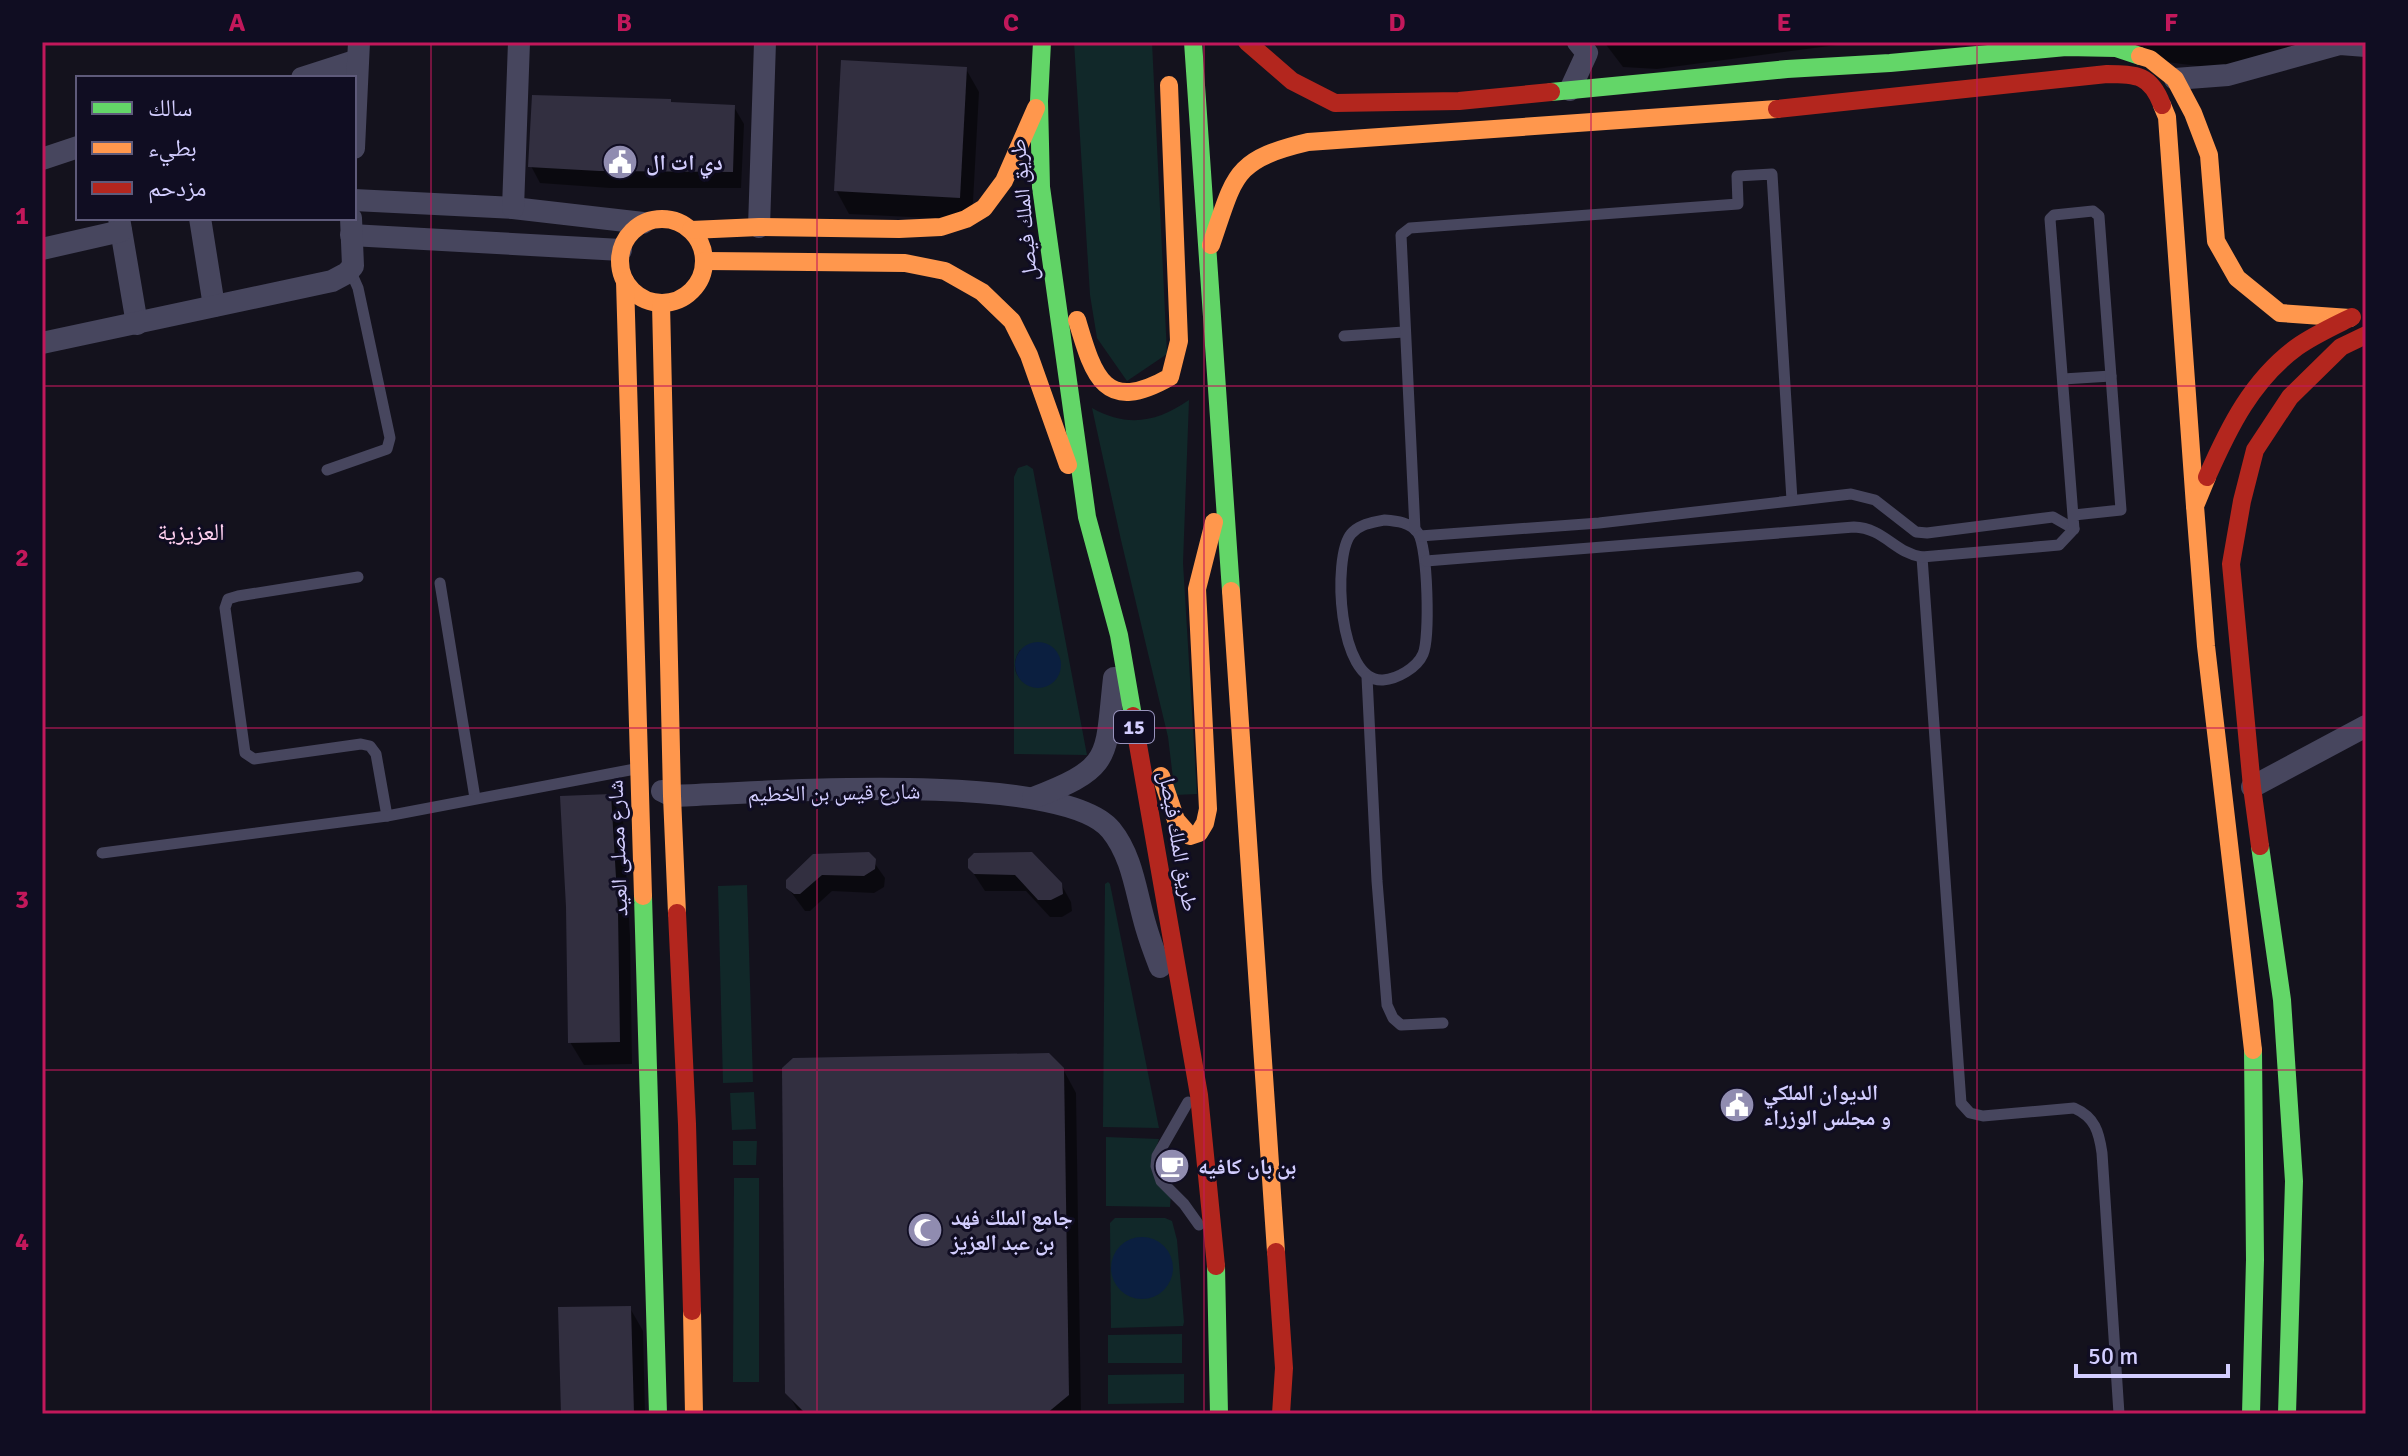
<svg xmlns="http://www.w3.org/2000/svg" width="2408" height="1456" font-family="Signika,'Noto Naskh Arabic',sans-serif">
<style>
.green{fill:#112829;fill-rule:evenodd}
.water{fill:#0b1f40}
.shadow{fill:#0007}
.building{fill:#322f40}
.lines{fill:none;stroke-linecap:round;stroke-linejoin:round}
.lane{stroke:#47465e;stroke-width:11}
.street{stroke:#47465e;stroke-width:22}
.fast{stroke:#63d668;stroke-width:18}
.slow{stroke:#ff974d;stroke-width:18}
.jam{stroke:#b3261e;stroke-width:18}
.grid{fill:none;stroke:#c2185b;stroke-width:2;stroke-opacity:0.55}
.labels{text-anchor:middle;stroke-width:6;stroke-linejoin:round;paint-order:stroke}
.shield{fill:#100d22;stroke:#9894bd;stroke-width:2}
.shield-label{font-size:20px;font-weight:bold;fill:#d3ceff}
.poi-label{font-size:22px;font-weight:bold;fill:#d3ceff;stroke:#100d22;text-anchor:start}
.street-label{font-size:22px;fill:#d3ceff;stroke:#100d22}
.neighbourhood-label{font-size:24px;fill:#ffd0ef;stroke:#100d22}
.neatline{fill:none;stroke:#c2185b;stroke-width:3}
.grid-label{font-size:26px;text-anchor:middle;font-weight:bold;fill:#c2185b}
</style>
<rect width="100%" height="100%" fill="#14121d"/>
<g class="green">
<polygon points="1074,42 1152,42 1167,354 1127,381 1097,338 1090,295"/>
<path d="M1189,400L1183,563L1197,794L1175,795L1168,737L1121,540L1092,408C1128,428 1157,422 1189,400Z"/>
<path d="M1027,465L1033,469L1087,755L1014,754V477L1018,468ZM1020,650L1060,662C1059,704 997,686 1020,650Z"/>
<polygon points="1108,882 1110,884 1159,1128 1103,1127 1105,884"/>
<polygon points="747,885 753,1082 723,1083 718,886"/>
<polygon points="754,1092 756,1129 732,1130 730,1093"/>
<polygon points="1106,1137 1159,1139 1152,1160 1171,1195 1170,1207 1106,1206"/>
<polygon points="733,1141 757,1141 756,1165 733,1165"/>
<polygon points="734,1178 759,1178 759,1382 733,1382"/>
<polygon points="1115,1218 1165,1218 1172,1221 1177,1240 1184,1322 1183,1326 1111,1328 1110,1223"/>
<polygon points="1182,1334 1182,1363 1108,1363 1108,1335"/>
<polygon points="1184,1374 1184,1403 1108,1404 1108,1375"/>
</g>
<g class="water">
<circle cx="1038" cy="665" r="23"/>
<circle cx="1142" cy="1268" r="31"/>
</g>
<g class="shadow">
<polygon points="1604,42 1837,42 1837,45 1657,69 1623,67"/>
<polygon points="2012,42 2366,42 2213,68"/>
<polygon points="966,69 979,92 972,220 849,214 836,190"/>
<polygon points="734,107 744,124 741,188 610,188 540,183 531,166"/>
<polygon points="610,796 623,819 630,936 632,1064 584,1065 570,1042"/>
<polygon points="868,854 885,878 884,887 874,893 832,891 810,911 805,911 788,888"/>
<polygon points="970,860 1061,884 1071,902 1072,911 1062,917 1050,917 1026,891 985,891 970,868"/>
<polygon points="1063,1069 1076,1093 1081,1414 800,1414 787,1392"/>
<polygon points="630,1308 643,1331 645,1414 563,1414"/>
</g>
<g class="building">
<polygon points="841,60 967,67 960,198 834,191"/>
<polygon points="532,95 671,99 671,102 735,105 733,172 599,171 528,167"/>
<polygon points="611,794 618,911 620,1042 568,1043 566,907 560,796"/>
<polygon points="869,852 876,859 875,869 864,876 822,875 800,894 794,894 786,888 786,880 813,854"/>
<polygon points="1032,852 1062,883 1063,894 1051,900 1038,900 1015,875 974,874 968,868 968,859 974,853"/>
<polygon points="1049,1053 1064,1068 1069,1395 1046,1414 806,1414 785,1393 782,1068 793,1058"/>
<polygon points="631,1306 634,1414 561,1414 558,1307"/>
</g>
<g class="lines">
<g class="lane">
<polyline points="1344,336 1404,332"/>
<polyline points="2063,379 2111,376"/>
<polyline points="327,470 387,449 390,438 358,288 350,270"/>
<path d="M1384,520C1396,521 1410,522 1418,533C1428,548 1430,638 1423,654C1417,668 1397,679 1383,680C1338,683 1332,557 1351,534C1359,524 1372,523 1384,520Z"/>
<polyline points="1415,530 1401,235 1410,228 1738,204 1737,176 1772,174 1792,500"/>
<polyline points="1420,536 1599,523 1851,494 1875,500 1916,532 1927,533 2053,517 2074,529"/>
<path d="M1922,557L1961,1103L1970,1113L1983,1116L2074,1108C2095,1117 2099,1132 2102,1153L2119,1414"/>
<path d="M1426,561L1854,527C1884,528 1895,553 1922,557L2059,545L2074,529L2050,219L2054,215L2093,211L2099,216L2121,510L2074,515"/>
<polyline points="358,577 238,596 228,599 225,608 245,753 254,759 361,744 370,746 376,754 387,816"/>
<polyline points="440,583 475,798"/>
<polyline points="1367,677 1377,881 1387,1005 1393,1018 1401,1025 1443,1023"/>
<polyline points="102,853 387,816 635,769"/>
<polyline points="1188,1102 1157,1156 1156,1166 1161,1181 1184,1204 1199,1225"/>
</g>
<g class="street">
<polyline points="302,78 358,60"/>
<polyline points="2175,79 2228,75 2340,44 2366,46"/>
<polyline points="1570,90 1587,53 1578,42"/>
<polyline points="354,148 359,42"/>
<polyline points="42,159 78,147"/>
<polyline points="354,200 513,208 643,223"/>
<polyline points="513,208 519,42"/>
<polyline points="119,218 137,324"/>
<polyline points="200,218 214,306"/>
<polyline points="759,227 765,42"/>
<polyline points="351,235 621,250"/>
<polyline points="42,249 121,231"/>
<polyline points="42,343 332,281 347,273 353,266 351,218"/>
<polyline points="2252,787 2366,726"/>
<path d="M662,791L672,796C753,793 1062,769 1111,830C1133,857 1136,894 1146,927C1150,941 1155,954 1160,967"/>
<path d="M1033,798C1114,767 1105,758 1114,678"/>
</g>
<g class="fast">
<polyline points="1042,42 1039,101 1041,187 1087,517 1119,635 1133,716"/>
<polyline points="1193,42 1231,591"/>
<polyline points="1551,92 1787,69 1890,63 2066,47 2116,48 2140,56"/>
<polyline points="2260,846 2282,1000 2294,1181 2287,1414"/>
<polyline points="643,896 658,1414"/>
<polyline points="1216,1266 1219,1414"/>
<polyline points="2251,1414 2255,1260 2253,1050"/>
</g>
<g class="slow">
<polyline points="2140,56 2150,59 2175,79 2193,113 2209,155 2216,241 2237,278 2280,313 2350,318"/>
<polyline points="2162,105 2167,117 2195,506"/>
<circle cx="662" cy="261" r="42"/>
<polyline points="691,230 759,227 899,229 941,227 966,219 984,208 1004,181 1036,108"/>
<path d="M1211,245C1235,176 1232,160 1308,142L1777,109"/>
<polyline points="704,261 905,263 945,271 982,292 1012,321 1029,355 1068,465"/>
<polyline points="625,281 643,896"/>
<polyline points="661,303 672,796 677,913"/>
<path d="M1077,320C1094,378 1105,414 1170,377L1179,341L1169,85"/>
<polyline points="2207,477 2195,506 2206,646 2253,1050"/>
<polyline points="1231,591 1276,1252"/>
<polyline points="1161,776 1176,820 1190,836 1199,833 1205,823 1208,809 1197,589 1214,522"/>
<polyline points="692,1311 694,1414"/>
</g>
<g class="jam">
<polyline points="1247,42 1292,81 1335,103 1459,101 1551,92"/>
<path d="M1777,109L2107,74C2137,74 2151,75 2162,105"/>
<path d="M2207,477C2229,427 2252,380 2297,347C2314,335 2334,326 2352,317"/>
<polyline points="1133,716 1199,1095 1216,1266"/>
<polyline points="2260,846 2252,787 2231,564 2242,501 2255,450 2290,397 2341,347 2366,335"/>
<polyline points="677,913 687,1124 692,1311"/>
<polyline points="1276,1252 1284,1368 1281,1414"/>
</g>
</g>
<path class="grid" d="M431,42V1414M817,42V1414M1204,42V1414M1591,42V1414M1977,42V1414M42,386H2366M42,728H2366M42,1070H2366"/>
<defs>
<symbol id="civic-disc" viewBox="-11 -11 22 22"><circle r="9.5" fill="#908cb0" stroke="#100d22"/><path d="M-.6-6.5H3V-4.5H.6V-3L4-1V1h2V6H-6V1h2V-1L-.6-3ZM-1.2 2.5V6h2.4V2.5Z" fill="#fff"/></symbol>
<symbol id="cafe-disc" viewBox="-11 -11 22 22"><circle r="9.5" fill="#908cb0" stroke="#100d22"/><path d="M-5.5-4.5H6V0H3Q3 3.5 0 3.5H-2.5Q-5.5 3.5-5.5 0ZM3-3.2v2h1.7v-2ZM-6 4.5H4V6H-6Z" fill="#fff"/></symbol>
<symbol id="mosque-disc" viewBox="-11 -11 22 22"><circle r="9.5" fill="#908cb0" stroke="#100d22"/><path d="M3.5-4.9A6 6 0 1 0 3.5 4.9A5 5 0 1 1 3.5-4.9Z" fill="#fff"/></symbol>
</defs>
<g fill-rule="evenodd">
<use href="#civic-disc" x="600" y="142" width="40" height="40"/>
<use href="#civic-disc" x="1717" y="1085" width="40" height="40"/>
<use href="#cafe-disc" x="1152" y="1146" width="40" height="40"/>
<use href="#mosque-disc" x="905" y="1210" width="40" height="40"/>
</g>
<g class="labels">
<rect class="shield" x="1114" y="711" width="40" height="32" rx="6"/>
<g class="shield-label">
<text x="1134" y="734">15</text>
</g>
<g class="poi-label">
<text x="646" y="170">دي ات ال</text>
<text x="1763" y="1100">الديوان الملكي<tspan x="1763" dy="25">و مجلس الوزراء</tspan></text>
<text x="1198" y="1174">بن بان كافيه</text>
<text x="951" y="1225">جامع الملك فهد<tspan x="951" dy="25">بن عبد العزيز</tspan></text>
</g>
<g class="street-label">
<text transform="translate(1023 210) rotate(-95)" y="8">طريق الملك فيصل</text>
<text transform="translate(834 792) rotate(-1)" y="8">شارع قيس بن الخطيم</text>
<text transform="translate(1179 841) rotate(80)" y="8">طريق الملك فيصل</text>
<text transform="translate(617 848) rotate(-92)" y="8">شارع مصلى العيد</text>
</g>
<g class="neighbourhood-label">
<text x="191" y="540">العزيزية</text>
</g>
</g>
<rect width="2408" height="1456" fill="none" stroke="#100d22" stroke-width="88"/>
<rect x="76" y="76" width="280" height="144" fill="#100d22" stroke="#5e5a7a" stroke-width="2"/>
<rect x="92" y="102" width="40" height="12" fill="#63d668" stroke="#5e5a7a" stroke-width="2"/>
<text x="148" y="116" font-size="24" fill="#d3ceff">سالك</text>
<rect x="92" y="142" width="40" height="12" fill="#ff974d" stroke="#5e5a7a" stroke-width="2"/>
<text x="148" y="156" font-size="24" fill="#d3ceff">بطيء</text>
<rect x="92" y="182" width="40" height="12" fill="#b3261e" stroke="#5e5a7a" stroke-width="2"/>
<text x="148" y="196" font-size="24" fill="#d3ceff">مزدحم</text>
<path d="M2076 1364v12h152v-12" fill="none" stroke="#d3ceff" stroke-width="4"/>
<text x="2088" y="1364" font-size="24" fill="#d3ceff" stroke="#100d22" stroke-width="6" paint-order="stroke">50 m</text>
<rect x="44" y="44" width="2320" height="1368" class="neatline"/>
<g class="grid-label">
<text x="237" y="31">A</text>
<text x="624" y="31">B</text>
<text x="1011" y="31">C</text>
<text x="1397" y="31">D</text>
<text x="1784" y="31">E</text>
<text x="2171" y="31">F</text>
<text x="22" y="224">1</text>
<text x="22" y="566">2</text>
<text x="22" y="908">3</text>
<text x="22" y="1250">4</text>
</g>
</svg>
